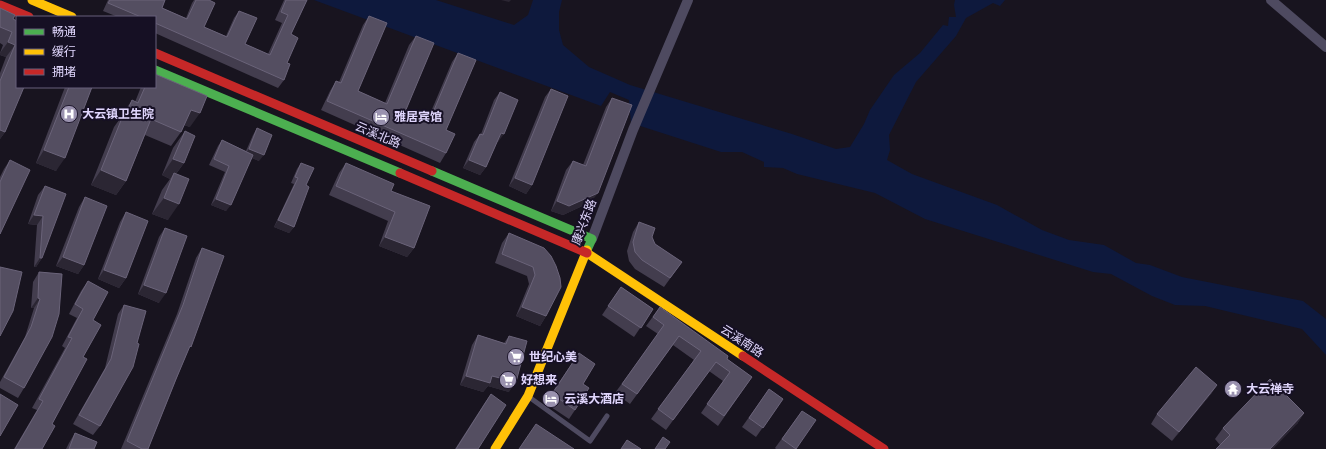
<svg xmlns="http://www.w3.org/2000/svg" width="1326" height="449" font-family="'DejaVu Sans','Noto Sans SC',sans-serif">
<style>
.water{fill:#0e193d}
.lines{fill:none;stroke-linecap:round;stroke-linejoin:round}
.lane{stroke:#4e4a60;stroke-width:5}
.street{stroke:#4e4a60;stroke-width:10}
.fast{stroke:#4caf50;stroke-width:9}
.slow{stroke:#ffc107;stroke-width:9}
.jam{stroke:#c62828;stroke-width:9}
.wall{fill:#433d4e}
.shaded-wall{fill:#2b2633}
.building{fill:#544e61;stroke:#6a6379}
.labels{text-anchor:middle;stroke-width:4;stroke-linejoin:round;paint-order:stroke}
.poi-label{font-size:12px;font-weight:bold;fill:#e0d6fd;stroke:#161024;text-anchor:start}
.street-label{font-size:12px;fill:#e0d6fd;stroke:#161024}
</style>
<rect width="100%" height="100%" fill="#18141f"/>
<polygon class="water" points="314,0 436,0 514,25 528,15 533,0 562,0 559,12 559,30 563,45 589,67 630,85 792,134 836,149 850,147 864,124 870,110 894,75 920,53 943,25 948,26 949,17 956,17 954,5 955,0 1005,0 1000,6 993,3 966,18 956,36 916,82 889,135 890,150 887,160 912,174 997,205 1042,230 1069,240 1104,245 1136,263 1150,265 1182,277 1303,301 1326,319 1326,355 1302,329 1205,306 1175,305 1152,296 1111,274 1093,272 925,219 875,193 797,174 783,168 764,167 764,162 742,152 721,152 631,123 629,100 610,92 601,106"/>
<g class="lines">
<polyline class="lane" points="529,397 590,441 607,416"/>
<g class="street">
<polyline points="1271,0 1326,47"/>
<polyline points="592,239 633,130 688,0"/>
</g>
<g class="fast">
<polyline points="155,70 400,173"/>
<polyline points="432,171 592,239 587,250"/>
</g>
<g class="slow">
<polyline points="32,0 72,17"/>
<polyline points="587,253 743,356"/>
<polyline points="495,449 528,396 587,250"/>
</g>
<g class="jam">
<polyline points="0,5 29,17"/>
<polyline points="155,53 432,171"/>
<polyline points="400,173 587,253"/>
<polyline points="743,356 884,449"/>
</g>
</g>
<g class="wall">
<polygon points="108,0 165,0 162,8 186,18 192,3 194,0 209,0 204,27 226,36 234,18 239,11 245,44 268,54 282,23 275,20 284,0 307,0 291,34 284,80 278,88 155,33 155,17 118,17 103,11"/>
<polygon points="0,8 13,19 17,87 5,132 0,139 0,73 6,57 0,55 0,53 3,45 0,43"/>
<polygon points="369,16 358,91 385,103 409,45 416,36 405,112 427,121 452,62 458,53 446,130 446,153 440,163 321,110 330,91 336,81 339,82 363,25"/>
<polygon points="65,87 92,87 56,171 36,163"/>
<polygon points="141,87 155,87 190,127 184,125 181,132 171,146 145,135 126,181 116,195 91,185 114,127 119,120 122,115 132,100 135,102"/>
<polygon points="551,89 532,185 526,194 509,186 545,97"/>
<polygon points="500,92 498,142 497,142 486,167 480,175 463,168 474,142 480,134 481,134 494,100"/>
<polygon points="612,98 591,202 563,215 551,211 566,170 573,161 583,165 606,107"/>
<polygon points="257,128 259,161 252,158 226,211 211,205 225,172 209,165 218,146 222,140 246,151 253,135"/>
<polygon points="185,131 184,163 176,174 168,220 152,214 162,190 170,179 162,175 173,148"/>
<polygon points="10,160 0,234 0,177 4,169"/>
<polygon points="301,163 306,185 294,227 289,233 274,227 294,184 291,183 297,169"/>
<polygon points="346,163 391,191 414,248 407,257 379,246 388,221 329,195 339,173"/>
<polygon points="45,186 42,258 36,267 34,267 37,225 28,224 38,195"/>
<polygon points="85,197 84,265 78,274 56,266 79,207"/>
<polygon points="126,212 126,278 119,288 98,279 120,222"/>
<polygon points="639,222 652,237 655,244 682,262 664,287 635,269 629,261 627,251 633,232"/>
<polygon points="165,228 159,303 138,294 159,237"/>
<polygon points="509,233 560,278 546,316 540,326 516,316 529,284 527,276 495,263 502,243"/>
<polygon points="202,248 187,353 148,449 121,449 177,314 196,258"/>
<polygon points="39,272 62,274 24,388 18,398 0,388 0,382 25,337 34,308 31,308 33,282"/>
<polygon points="88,281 93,320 83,357 52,424 42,449 14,449 37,410 32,408 65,348 62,346 77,318 69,314 81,291"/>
<polygon points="621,287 653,309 634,337 602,315"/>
<polygon points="124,305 137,343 100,426 93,435 73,424 105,368 118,314"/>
<polygon points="660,307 727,359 752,377 718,426 701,413 723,381 709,371 666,430 651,419 694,360 673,345 630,404 615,393 658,334 646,326"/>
<polygon points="478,335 504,343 509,336 509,392 488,386 483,392 460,385 472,345"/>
<polygon points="579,353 583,384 575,410 569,419 545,403"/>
<polygon points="1217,385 1211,394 1172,441 1151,424 1157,414"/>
<polygon points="769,389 783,399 756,437 742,427"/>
<polygon points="491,394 478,449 455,449 484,404"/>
<polygon points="802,411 796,449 776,449 775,448"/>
<polygon points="1304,413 1297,424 1220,445 1215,439 1223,428"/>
<polygon points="75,433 94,449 66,449 69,443"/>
</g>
<g class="shaded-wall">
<polygon points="501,0 511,0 509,2"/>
<polygon points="8,42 15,45 6,57 0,55 0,53"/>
<polygon points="191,110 200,113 190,127 181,124"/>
<polygon points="0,130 5,132 0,139"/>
<polygon points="501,133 504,134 498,142 495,141"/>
<polygon points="249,149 264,155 259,161 244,155"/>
<polygon points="44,150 65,158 56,171 36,163"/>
<polygon points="173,159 184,163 172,179 174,173 170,179 162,175"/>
<polygon points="469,160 486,167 480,175 463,168"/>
<polygon points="101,170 126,181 116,195 91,185"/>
<polygon points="515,178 532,185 526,194 509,186"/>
<polygon points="598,193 591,202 563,215 551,211 557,201"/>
<polygon points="164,198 179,204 168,220 152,214"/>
<polygon points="216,199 231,205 226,211 211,205"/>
<polygon points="34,215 43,216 37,225 28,224"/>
<polygon points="278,220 294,227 289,233 274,227"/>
<polygon points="385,237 414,248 407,257 379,246"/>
<polygon points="63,257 84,265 78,274 56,266"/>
<polygon points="40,258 42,258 36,267 34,267"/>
<polygon points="104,270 126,278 119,288 98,279"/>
<polygon points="144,285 166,293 159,303 138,294"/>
<polygon points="38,298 40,299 34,308 31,308"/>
<polygon points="522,307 546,316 540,326 516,316"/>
<polygon points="466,376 492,376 516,382 509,392 488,386 483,392 460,385"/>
<polygon points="1217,385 1211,394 1172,441 1179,432"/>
<polygon points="1304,413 1297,424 1273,449 1270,449"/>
</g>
<g class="building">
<polygon points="110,0 165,0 162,8 187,19 196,0 209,0 215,3 204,27 227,37 239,11 257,18 245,44 270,55 288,15 281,12 286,0 307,0 291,34 298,38 287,63 290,64 284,80 155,23 155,17 141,17 108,3"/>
<polygon points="0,8 15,15 13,19 17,21 17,87 24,87 5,132 0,130 0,81 15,45 8,42 12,32 0,27"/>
<polygon points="369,16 387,23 358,91 387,104 416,36 434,43 405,112 429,122 458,53 476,60 446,130 455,134 446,153 327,101 336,81 341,83"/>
<polygon points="155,74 207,96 200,113 191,110 181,132 151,119 126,181 101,170 124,113 126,114 132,100 138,103 145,87 155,87"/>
<polygon points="69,87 92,87 65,158 44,150"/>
<polygon points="551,89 568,96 532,185 515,178"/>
<polygon points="500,92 518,100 504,134 501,133 486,167 469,160 480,134 483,135"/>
<polygon points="612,98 632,105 598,193 569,206 557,201 573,161 586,166"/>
<polygon points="257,128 272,135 264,155 249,149"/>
<polygon points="185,131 195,136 184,163 173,159"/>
<polygon points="222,140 253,155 231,205 216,199 229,166 214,159"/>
<polygon points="10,160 30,170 0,234 0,182"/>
<polygon points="301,163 314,168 306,185 309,187 294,227 278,220 298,178 295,177"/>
<polygon points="346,163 394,184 391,191 430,206 414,248 385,237 395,212 336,186"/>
<polygon points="174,173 189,179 179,204 164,198"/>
<polygon points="45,186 66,194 42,258 40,258 43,216 34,215"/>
<polygon points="85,197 107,206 84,265 63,257"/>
<polygon points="126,212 148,221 126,278 104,270"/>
<polygon points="639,222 655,228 652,237 655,244 682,262 670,278 642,260 635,252 633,242"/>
<polygon points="165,228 187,236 166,293 144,285"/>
<polygon points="509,233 544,248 551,256 556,266 560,278 561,287 546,316 522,307 535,275 533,267 502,254"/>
<polygon points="202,248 224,256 191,347 190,346 176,379 148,449 142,449 127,441 183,305"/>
<polygon points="0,267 22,272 13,311 0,336"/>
<polygon points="39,272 62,274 59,314 52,337 24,388 4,377 31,327 40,299 38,298"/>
<polygon points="88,281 108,292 93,320 101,325 83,357 87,359 52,424 55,426 42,449 15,449 43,401 39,399 72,338 68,337 83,309 75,304"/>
<polygon points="621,287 653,309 641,328 608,306"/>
<polygon points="124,305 146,311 137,343 139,344 133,367 100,426 79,415 111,359"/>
<polygon points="660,307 728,356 727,359 752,377 724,416 707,404 730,372 716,362 673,420 658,409 701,351 679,336 637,394 622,384 664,325 653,317"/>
<polygon points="478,335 506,344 509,336 527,341 516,382 492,376 490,383 466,376"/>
<polygon points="579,353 595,364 583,384 589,388 575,410 552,394"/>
<polygon points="1196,367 1217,385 1179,432 1157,414"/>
<polygon points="1270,379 1304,413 1270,449 1216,449 1230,435 1223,428"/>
<polygon points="769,389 783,399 763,428 749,418"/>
<polygon points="0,394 18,405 0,436"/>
<polygon points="491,394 506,405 478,449 456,449"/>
<polygon points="802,411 816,420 796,449 782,439"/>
<polygon points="536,424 574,449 519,449"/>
<polygon points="75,433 97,442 94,449 69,449"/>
<polygon points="663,437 670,442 665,449 655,449"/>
<polygon points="627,440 641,449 621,449"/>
</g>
<defs>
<symbol id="hospital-disc" viewBox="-11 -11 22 22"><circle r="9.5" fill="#9a92af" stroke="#161024"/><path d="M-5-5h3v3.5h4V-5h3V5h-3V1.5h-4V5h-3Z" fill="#fff"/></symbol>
<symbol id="hotel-disc" viewBox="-11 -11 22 22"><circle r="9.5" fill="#9a92af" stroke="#161024"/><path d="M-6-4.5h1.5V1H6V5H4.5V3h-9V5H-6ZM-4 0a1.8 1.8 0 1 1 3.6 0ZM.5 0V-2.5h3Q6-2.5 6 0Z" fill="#fff"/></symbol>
<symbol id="supermarket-disc" viewBox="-11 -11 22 22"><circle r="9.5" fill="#9a92af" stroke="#161024"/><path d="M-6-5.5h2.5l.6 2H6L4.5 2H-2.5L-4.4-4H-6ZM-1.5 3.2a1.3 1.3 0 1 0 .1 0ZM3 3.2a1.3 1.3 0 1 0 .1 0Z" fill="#fff"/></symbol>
<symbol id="temple-disc" viewBox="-11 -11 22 22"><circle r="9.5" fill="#9a92af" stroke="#161024"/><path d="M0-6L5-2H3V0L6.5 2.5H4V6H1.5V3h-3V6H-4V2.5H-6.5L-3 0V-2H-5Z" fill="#fff"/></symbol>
</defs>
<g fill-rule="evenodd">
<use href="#hospital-disc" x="59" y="104" width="20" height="20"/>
<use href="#hotel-disc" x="371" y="107" width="20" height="20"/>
<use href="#supermarket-disc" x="506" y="347" width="20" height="20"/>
<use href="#supermarket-disc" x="498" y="370" width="20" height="20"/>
<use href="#temple-disc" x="1223" y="379" width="20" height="20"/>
<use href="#hotel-disc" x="541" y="389" width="20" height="20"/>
</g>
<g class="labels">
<g class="poi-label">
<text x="82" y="118">大云镇卫生院</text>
<text x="394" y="121">雅居宾馆</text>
<text x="529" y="361">世纪心美</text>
<text x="521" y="384">好想来</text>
<text x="1246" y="393">大云禅寺</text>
<text x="564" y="403">云溪大酒店</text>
</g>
<g class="street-label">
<text transform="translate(378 135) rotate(23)" y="4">云溪北路</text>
<text transform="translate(584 222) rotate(-69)" y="4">康兴东路</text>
<text transform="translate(742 341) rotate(33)" y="4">云溪南路</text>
</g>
</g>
<rect x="16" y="16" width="140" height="72" fill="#161024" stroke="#675f7b"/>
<rect x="24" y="29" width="20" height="6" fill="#4caf50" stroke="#675f7b"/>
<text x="52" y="36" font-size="12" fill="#e0d6fd">畅通</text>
<rect x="24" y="49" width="20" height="6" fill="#ffc107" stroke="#675f7b"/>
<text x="52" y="56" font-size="12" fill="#e0d6fd">缓行</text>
<rect x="24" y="69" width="20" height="6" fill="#c62828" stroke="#675f7b"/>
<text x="52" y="76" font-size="12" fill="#e0d6fd">拥堵</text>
</svg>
